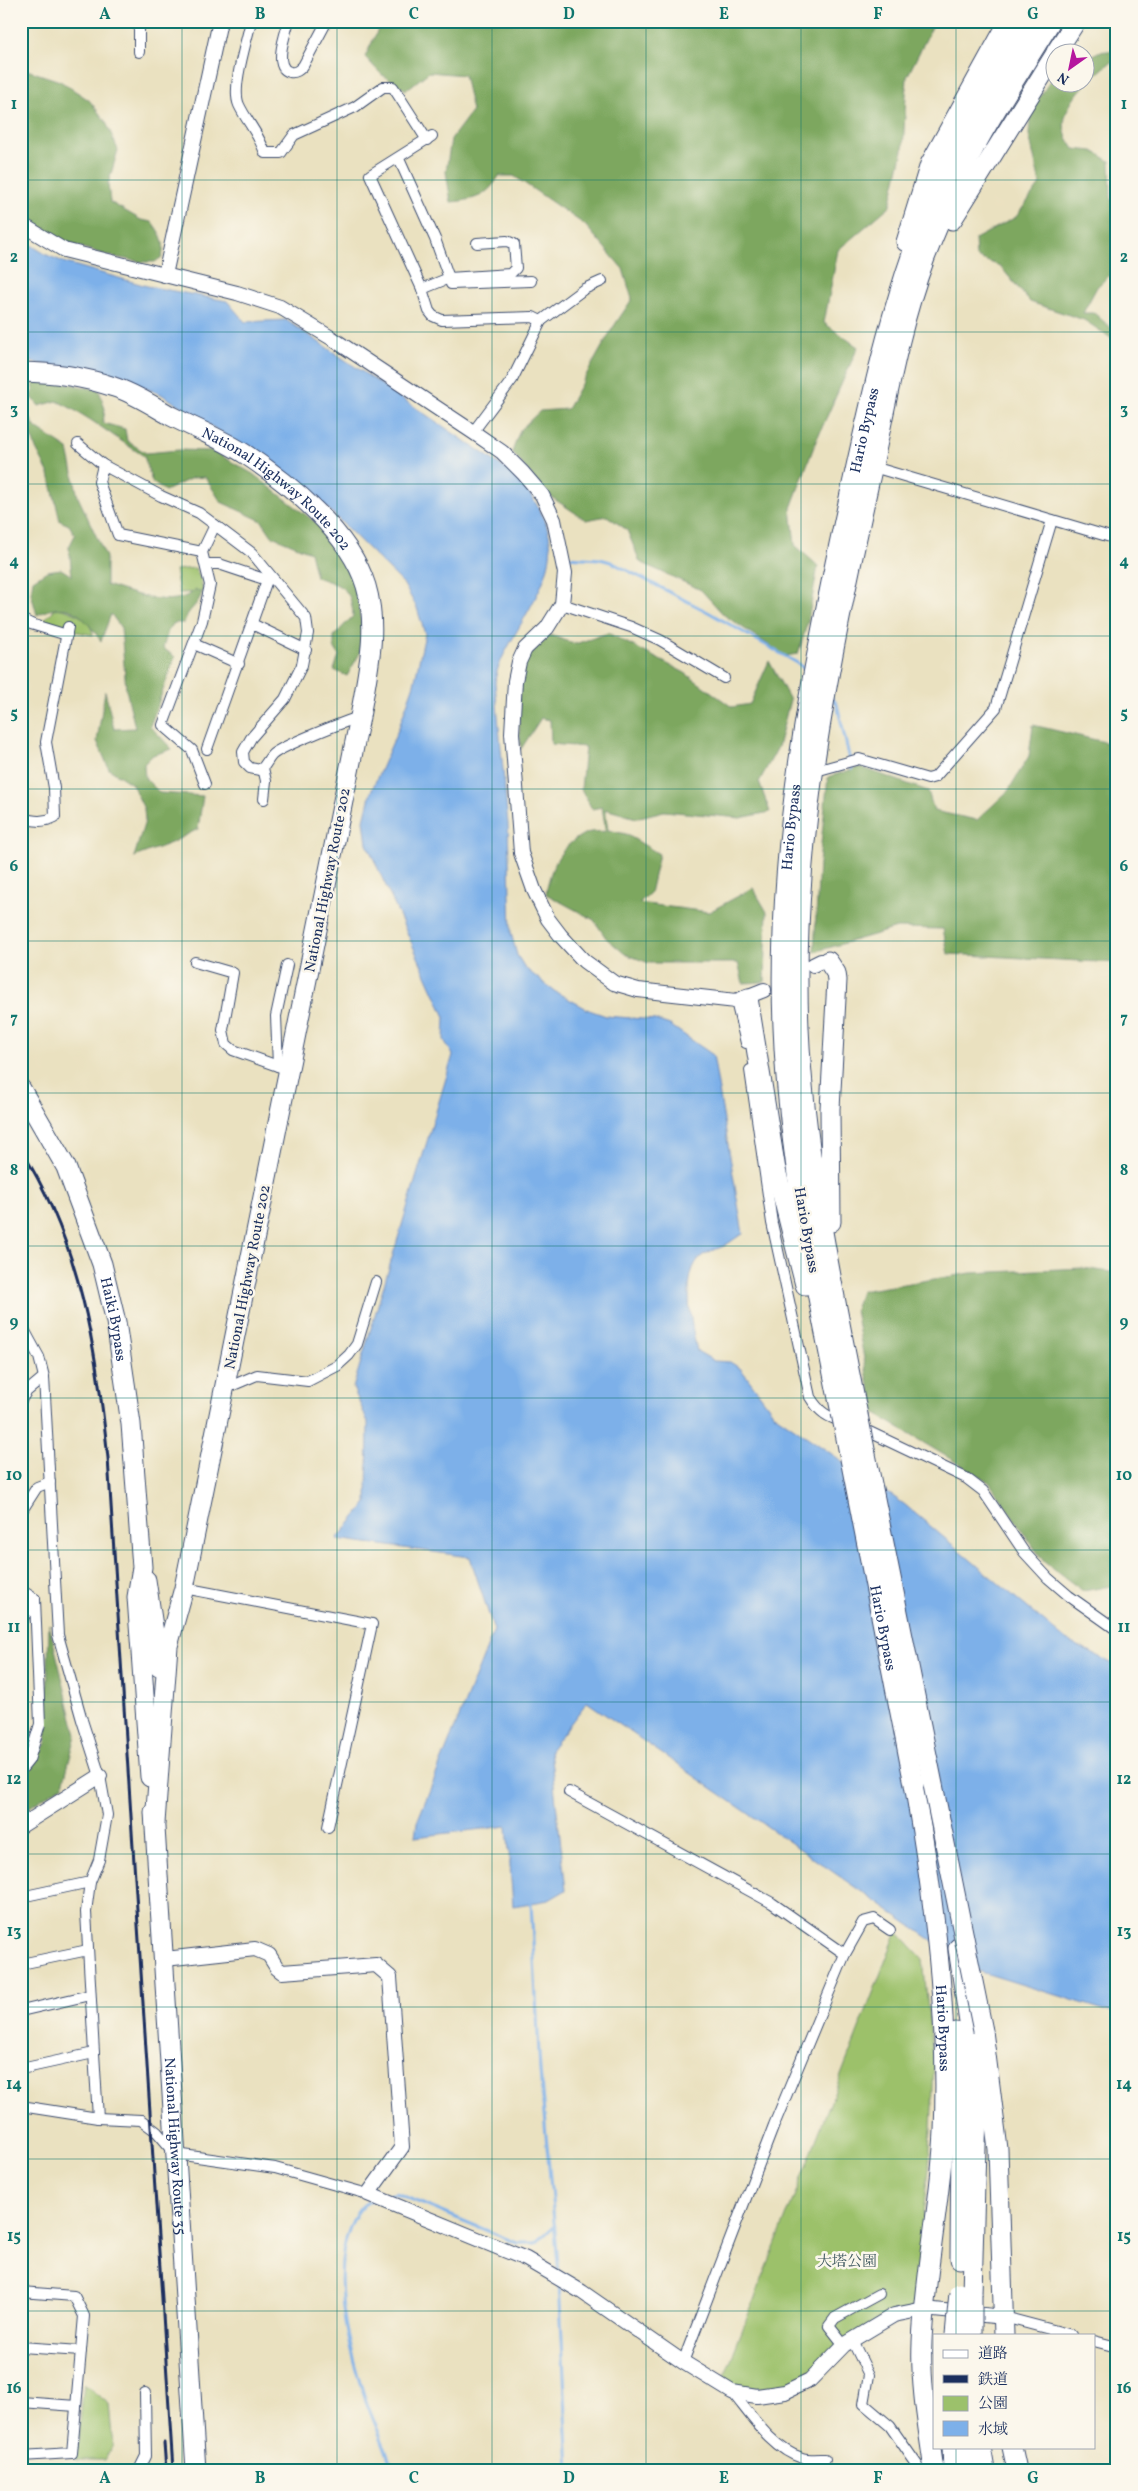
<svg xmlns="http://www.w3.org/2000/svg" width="1138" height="2491" font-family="Vollkorn,'Noto Serif JP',serif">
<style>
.green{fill:#9cc16b;stroke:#5c7864}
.forest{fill:#7da75f;stroke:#4c6b5e}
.water{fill:#7db0e9;stroke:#4c70a4}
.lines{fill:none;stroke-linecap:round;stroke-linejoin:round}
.stream{stroke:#7db0e9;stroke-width:3}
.street-casing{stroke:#3a4a6d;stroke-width:12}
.secondary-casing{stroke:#3a4a6d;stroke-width:16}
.highway-casing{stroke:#3a4a6d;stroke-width:21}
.street{stroke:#fff;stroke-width:10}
.secondary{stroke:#fff;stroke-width:14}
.highway{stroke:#fff;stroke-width:19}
.rail{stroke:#1b2f5e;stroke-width:3}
.highway-bridge-casing{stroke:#3a4a6d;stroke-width:21;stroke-linecap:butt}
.highway-bridge{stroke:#fff;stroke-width:19}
.grid{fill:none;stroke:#0f766e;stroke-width:1;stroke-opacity:0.55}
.labels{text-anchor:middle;stroke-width:5;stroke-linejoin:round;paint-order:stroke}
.street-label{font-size:15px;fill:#1b2f5e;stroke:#fbf7ec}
.park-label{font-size:15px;fill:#425b62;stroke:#fbf7ec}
.neatline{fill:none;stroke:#0f766e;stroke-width:2}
.grid-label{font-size:16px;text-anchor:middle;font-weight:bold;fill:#0f766e}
</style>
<rect width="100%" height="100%" fill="#fbf7ec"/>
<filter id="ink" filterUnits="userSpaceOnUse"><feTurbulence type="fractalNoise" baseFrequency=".02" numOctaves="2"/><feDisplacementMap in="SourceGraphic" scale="10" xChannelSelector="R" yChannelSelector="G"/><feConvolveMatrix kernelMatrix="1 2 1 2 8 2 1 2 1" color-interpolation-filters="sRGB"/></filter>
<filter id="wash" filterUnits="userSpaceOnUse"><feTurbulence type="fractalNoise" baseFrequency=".0096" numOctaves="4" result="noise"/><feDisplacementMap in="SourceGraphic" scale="20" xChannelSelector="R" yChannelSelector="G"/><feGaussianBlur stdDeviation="1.12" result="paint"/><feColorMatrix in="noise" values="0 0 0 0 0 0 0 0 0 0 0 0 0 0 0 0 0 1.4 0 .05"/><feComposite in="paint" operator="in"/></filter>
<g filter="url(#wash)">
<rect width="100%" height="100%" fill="#eae1c0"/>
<g class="green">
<polygon points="195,568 201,580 203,592 179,593 175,570"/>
<path d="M56,608C71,610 91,618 93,635L73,631V625L65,623L64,626L44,620Z"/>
<polygon points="897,1931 923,1959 934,2067 929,2169 913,2311 852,2340 785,2392 721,2385"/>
<polygon points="84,2384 109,2404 113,2447 105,2460 76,2460"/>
</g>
<g class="forest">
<path d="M382,21H935L907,77L903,150L890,206L838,250L824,323L858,347L816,441L791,508L795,545L818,566L808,621L798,654L785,656L724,615L701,590L640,562L627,530L607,516L586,520L548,495L512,452L520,430L540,411L567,409L612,329L632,299L623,269L585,225L514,176H499C487,197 474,200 451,202L446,172L451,139L472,111L464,75L429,72L406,90L381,74L365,57Z"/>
<path d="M1117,50V58C1096,73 1055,106 1066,135C1068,140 1071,144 1074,149L1093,151L1110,161L1111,197L1117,213V268L1097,287L1083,313H1094L1117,333V342L1084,320L1030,302L1000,266L976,257L975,239L1016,217L1040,184L1029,135L1030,112L1050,81L1055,78L1056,82H1086V60L1098,52Z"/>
<path d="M21,68L60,81L89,100L106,122L118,150L108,184L110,202L141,220L152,222C161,234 166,242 162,257L155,262H142L109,256L64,242L21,215Z"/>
<path d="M34,377L99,390L105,409L103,423L125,429L127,441L146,453L179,450L213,451L253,474L319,525L350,575L357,595L362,630L360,653L347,676L334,670L339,655L334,647V636L353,616C351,586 341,586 316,577L310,552L272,536L262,521L221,502L205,477L192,478L165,491L152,482L144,456C115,438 89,416 57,401L39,406L32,397L25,410L36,428L68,449L78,497L106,557V585C130,592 174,611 195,590L202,593C196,609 188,608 184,623H174L168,631L163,648L175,657L150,726L172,749L153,755L144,764L145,778L160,793L203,796L198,829L171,843L134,857L145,821L144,809L132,784L109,769L97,741L105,691L114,729L135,728L126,689L121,628L111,614L101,641C82,614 70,599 37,615L31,593L33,580L47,571L61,569L72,576L69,547L75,535L69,525L60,521L49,474L36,449L22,409L33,391Z"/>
<path d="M608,633L685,673L732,707L750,704L769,661L790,700L778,747L759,782L770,812L740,818L664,811L636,818L605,809L608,830L626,834L659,854L650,893L639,903L709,912L753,888L767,912L765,982L743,983L738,963H649L625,954L606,938L594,920L546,894C550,867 560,846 586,833C592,831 600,832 606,831L602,807L592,809L581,789L585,747L551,744L550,720L541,718L521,749C519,724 515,679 528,658C533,650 543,642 550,635L575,644Z"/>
<polygon points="1033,725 1117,745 1117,963 948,954 943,929 897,928 814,952 819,863 828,777 860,767 928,791 934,811 977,820 1008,791 1029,756"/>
<polygon points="1083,1268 1117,1273 1117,1585 1083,1591 1044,1562 989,1482 874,1413 855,1310 861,1291 971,1273"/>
<polygon points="49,1624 76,1735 63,1785 21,1813 21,1787 46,1743"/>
</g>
<path class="water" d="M21,239L47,255L66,263L147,286L227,301L245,322L286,320L515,475C572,543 552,569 513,638C505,653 496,666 495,683L508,824L511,933L517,955L525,968L554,991L589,1010L606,1016L655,1020L670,1025L713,1055L743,1234C736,1237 731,1242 724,1246C717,1249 709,1251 703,1255C679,1271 692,1328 697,1351L714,1361L730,1362L741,1369L774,1414L904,1504L1066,1640L1117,1666V2014L975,1970L587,1702L550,1750L566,1890L549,1900L513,1906L507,1826L415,1837L417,1822L494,1630L470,1557L337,1539L367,1503L368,1422L353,1388L453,1055L444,1040L445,1017L367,844L364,820L371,792L398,730L414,684L425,634L417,608L403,583L323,504L289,476L161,394L121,379L21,360Z"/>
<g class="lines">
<g class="stream">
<polyline points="566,557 600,559 611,562 708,612 799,664 807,672"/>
<polyline points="832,698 837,704 852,769"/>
<polyline points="531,1903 540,2071 559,2274"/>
<polyline points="387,2196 396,2193 517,2243 536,2243 555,2225"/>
<path d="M371,2201C360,2204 354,2217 350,2227C330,2277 348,2348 365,2398C373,2422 386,2445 392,2470"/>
<polyline points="559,2283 569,2470"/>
</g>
</g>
</g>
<g filter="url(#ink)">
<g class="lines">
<defs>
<g id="street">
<path d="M251,21C247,40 231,88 239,105C247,122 259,134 265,153H281L294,135L355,107L383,87H393L427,140"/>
<path d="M289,21C286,32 272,68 290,72C296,73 299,70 303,66L327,21"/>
<polyline points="139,52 139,21"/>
<polyline points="432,136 370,175 422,289 429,311 433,316 442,320 533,317 541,321 512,380 473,432"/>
<polyline points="399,159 435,239 449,278 510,274 516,268 514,244 507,241 477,243"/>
<polyline points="422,289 449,278 451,284 531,281"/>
<polyline points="541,321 584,289 602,281"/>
<polyline points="78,444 103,465"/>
<polyline points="870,466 1117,539"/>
<polyline points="202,552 118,535 99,482 103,465 161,496 199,513 215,525"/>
<polyline points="207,564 219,564 267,580 272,579"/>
<polyline points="562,604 631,627 660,640 724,678"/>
<polyline points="21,619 31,624 67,635"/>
<polyline points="252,624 306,650"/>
<polyline points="194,644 239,664"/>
<polyline points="207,749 267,580"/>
<polyline points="263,768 266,781 264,799"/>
<polyline points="812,772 859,759 928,779 935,777 996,708 1052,520"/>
<path d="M205,784L192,750L163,725L202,621L210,585L202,552L215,525L252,553L306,618L308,633L302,665L285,699L251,738L243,752L244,762L250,768L260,770C266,766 267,760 272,755C281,746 346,721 360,717"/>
<path d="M21,818C34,821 43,823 55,817L54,788L46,742L68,627"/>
<polyline points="195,962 233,973 223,1030 226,1044 233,1050 289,1070"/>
<polyline points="736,1001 746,1043"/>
<polyline points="278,1066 276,1016 287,965"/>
<path d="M750,1070L772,1223L810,1397C819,1412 828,1418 845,1422"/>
<polyline points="21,1324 39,1357 44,1377 58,1635 82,1720 100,1776 107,1815 99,1860 90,1882 86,1912 94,2053 21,2069"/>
<polyline points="21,1383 22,1384"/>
<polyline points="224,1389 257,1375 308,1381 337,1366 349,1355 357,1344 376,1282"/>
<polyline points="21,1400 26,1392 44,1377"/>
<polyline points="861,1428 966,1478 983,1491 1024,1552 1048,1578 1069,1596 1117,1630"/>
<polyline points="21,1512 37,1487 50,1482"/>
<polyline points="184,1588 372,1624 328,1827"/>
<polyline points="21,1590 35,1599"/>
<polyline points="21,1621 35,1599"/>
<polyline points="21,1770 29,1760 40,1724 35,1599"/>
<polyline points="569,1792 772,1903 845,1954 774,2125 683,2362"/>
<polyline points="21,1897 90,1882"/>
<polyline points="845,1954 863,1922 874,1919 890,1930"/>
<polyline points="21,1964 88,1950"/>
<polyline points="21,2011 90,1995"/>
<polyline points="94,2053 98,2118"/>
<polyline points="21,2106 98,2118 141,2120 157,2132 176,2154 275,2168 368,2194"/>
<polyline points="21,2292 74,2296 84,2316 72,2453 21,2456"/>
<polyline points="1004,2317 1072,2335"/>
<polyline points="852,2340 869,2375 864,2404 890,2426 918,2466 918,2470"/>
<polyline points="1094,2341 1117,2347"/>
<polyline points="844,2345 829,2326 835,2318 879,2294"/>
<polyline points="21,2347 81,2351"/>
<path d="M732,2392C751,2415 772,2449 802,2458C809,2460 818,2459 825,2459"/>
<polyline points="145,2393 146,2456 141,2466 147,2470"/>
<polyline points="21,2402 76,2406"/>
</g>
<g id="secondary">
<polyline points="21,224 64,250 237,293 280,307 333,339 473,432 502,452 523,473 542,495 554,520 565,573 562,604 547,628 525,649 519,662 515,681 512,733 521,853 534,890 548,919 561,936 584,961 614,983 638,990 736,1001 764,990"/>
<polyline points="165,275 220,21"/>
<polyline points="813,965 821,961 828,961"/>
<polyline points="21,1826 100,1776"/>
<polyline points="165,1959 255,1949 269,1955 277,1968 282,1972 376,1965 390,1977 402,2147 368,2194 526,2259 582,2292 683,2362 732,2392 757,2396 785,2392 810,2380 844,2345 894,2315 924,2309 1004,2317"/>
</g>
<g id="highway">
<polyline points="1056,52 1076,21"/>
<polyline points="952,220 1056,53"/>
<polyline points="906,242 930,164 1009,21"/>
<path id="s1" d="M21,372C56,373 81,376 114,387C134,393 153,406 171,416C196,429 222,439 245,454C290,484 350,533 366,586C379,630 367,674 360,717L184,1588L168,1646L155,1823"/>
<polyline points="828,961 836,973 837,980 830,1109 831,1222"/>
<polyline points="748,998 776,1170 805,1285"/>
<path id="s2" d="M21,1089L66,1167L102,1264L116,1322L131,1424L142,1567L137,1597L150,1777"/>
<path id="s3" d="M841,1413C815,1286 788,1157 783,1027C776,844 810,676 849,498C871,398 893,293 933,199C959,137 995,79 1030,21"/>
<path d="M858,1415C833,1287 805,1159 799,1028C791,843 829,663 869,483C886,408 898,330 925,258C942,215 960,172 983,132C1004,95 1029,58 1051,21"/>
<polyline points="146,1580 159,1666"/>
<path id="s4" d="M914,1784C934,1898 949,2015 944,2131C941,2201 925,2271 922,2342C920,2385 928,2427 934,2470"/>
<path id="s5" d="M154,1812L196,2470"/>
<polyline points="958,1948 970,2029 977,2109 972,2294"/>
<polyline points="983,2031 998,2149 1004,2335"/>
<polyline points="956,2032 961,2130 960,2259"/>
<polyline points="952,2447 953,2470"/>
<polyline points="967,2447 969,2470"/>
<polyline points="981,2447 985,2470"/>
<polyline points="1012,2447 1017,2470"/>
</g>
</defs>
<use href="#street" class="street-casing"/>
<use href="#secondary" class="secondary-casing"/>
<use href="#highway" class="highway-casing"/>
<use href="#street" class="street"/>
<use href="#secondary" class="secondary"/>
<use href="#highway" class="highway"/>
<g class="rail">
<path d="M21,1150C80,1242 97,1351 108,1458L173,2470"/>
<polyline points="164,2443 166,2470"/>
</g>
<defs>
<g id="highway-bridge">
<path id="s6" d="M841,1413L914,1784"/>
<polyline points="858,1415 983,2031"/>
<polyline points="972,2294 972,2335"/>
<polyline points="955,2335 959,2293"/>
</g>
</defs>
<use href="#highway-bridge" class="highway-bridge-casing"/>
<use href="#highway-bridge" class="highway-bridge"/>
</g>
</g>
<path class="grid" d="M182,21V2470M337,21V2470M492,21V2470M646,21V2470M801,21V2470M956,21V2335M21,180H1117M21,332H1117M21,484H1117M21,636H1117M21,789H1117M21,941H1117M21,1093H1117M21,1246H1117M21,1398H1117M21,1550H1117M21,1702H1117M21,1854H1117M21,2007H1117M21,2159H1117M21,2311H1117M956,2447V2470"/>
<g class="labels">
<g class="street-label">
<text dy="5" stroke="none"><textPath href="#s3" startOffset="995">Hario Bypass</textPath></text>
<text dy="5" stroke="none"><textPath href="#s1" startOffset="288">National Highway Route 202</textPath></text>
<text dy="5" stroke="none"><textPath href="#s3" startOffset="591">Hario Bypass</textPath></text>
<text transform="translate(327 880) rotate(-79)" y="5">National Highway Route 202</text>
<text transform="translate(807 1230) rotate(80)" y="5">Hario Bypass</text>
<text transform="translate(247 1277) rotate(-79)" y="5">National Highway Route 202</text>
<text dy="5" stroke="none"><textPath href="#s2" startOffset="250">Haiki Bypass</textPath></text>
<text dy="5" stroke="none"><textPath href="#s6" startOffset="219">Hario Bypass</textPath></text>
<text dy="5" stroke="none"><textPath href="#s4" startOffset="246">Hario Bypass</textPath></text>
<text dy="5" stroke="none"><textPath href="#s5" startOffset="335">National Highway Route 35</textPath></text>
</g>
<g class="park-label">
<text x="847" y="2266">大塔公園</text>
</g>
</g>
<rect width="1138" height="2491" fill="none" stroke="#fbf7ec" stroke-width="55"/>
<rect x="933" y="2334" width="162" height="115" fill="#fbf7ec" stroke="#a1a7b3"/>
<rect x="943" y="2350" width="25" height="8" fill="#ffffff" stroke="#a1a7b3"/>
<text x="978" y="2358" font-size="15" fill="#1b2f5e">道路</text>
<rect x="943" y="2375" width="25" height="8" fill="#1b2f5e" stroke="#a1a7b3"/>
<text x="978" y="2384" font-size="15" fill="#1b2f5e">鉄道</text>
<rect x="943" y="2396" width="25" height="15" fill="#9cc16b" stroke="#a1a7b3"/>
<text x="978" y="2408" font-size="15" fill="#1b2f5e">公園</text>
<rect x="943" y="2421" width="25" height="15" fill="#7db0e9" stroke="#a1a7b3"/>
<text x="978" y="2434" font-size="15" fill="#1b2f5e">水域</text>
<g transform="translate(1070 68) rotate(213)"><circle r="24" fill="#fbf7ec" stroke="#a1a7b3"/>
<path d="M0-4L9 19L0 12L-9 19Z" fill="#b5179e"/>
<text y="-8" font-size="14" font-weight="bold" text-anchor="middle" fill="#1b2f5e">N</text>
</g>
<rect x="28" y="28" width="1082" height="2436" class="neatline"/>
<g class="grid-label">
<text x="105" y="19">A</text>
<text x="260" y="19">B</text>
<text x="414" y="19">C</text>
<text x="569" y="19">D</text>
<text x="724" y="19">E</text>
<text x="878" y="19">F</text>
<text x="1033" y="19">G</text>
<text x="14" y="109">1</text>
<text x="1124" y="109">1</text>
<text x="14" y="262">2</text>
<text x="1124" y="262">2</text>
<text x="14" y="414">3</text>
<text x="1124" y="414">3</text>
<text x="14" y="566">4</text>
<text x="1124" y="566">4</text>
<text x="14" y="718">5</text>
<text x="1124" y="718">5</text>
<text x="14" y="871">6</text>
<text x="1124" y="871">6</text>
<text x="14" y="1023">7</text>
<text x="1124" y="1023">7</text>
<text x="14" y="1175">8</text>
<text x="1124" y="1175">8</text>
<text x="14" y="1327">9</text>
<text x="1124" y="1327">9</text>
<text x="14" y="1480">10</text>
<text x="1124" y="1480">10</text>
<text x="14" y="1632">11</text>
<text x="1124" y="1632">11</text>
<text x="14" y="1784">12</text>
<text x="1124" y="1784">12</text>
<text x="14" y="1936">13</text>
<text x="1124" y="1936">13</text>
<text x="14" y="2089">14</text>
<text x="1124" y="2089">14</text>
<text x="14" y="2241">15</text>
<text x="1124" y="2241">15</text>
<text x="14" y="2393">16</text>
<text x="1124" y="2393">16</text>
<text x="105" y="2483">A</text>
<text x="260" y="2483">B</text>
<text x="414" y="2483">C</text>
<text x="569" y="2483">D</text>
<text x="724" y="2483">E</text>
<text x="878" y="2483">F</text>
<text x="1033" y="2483">G</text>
</g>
</svg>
